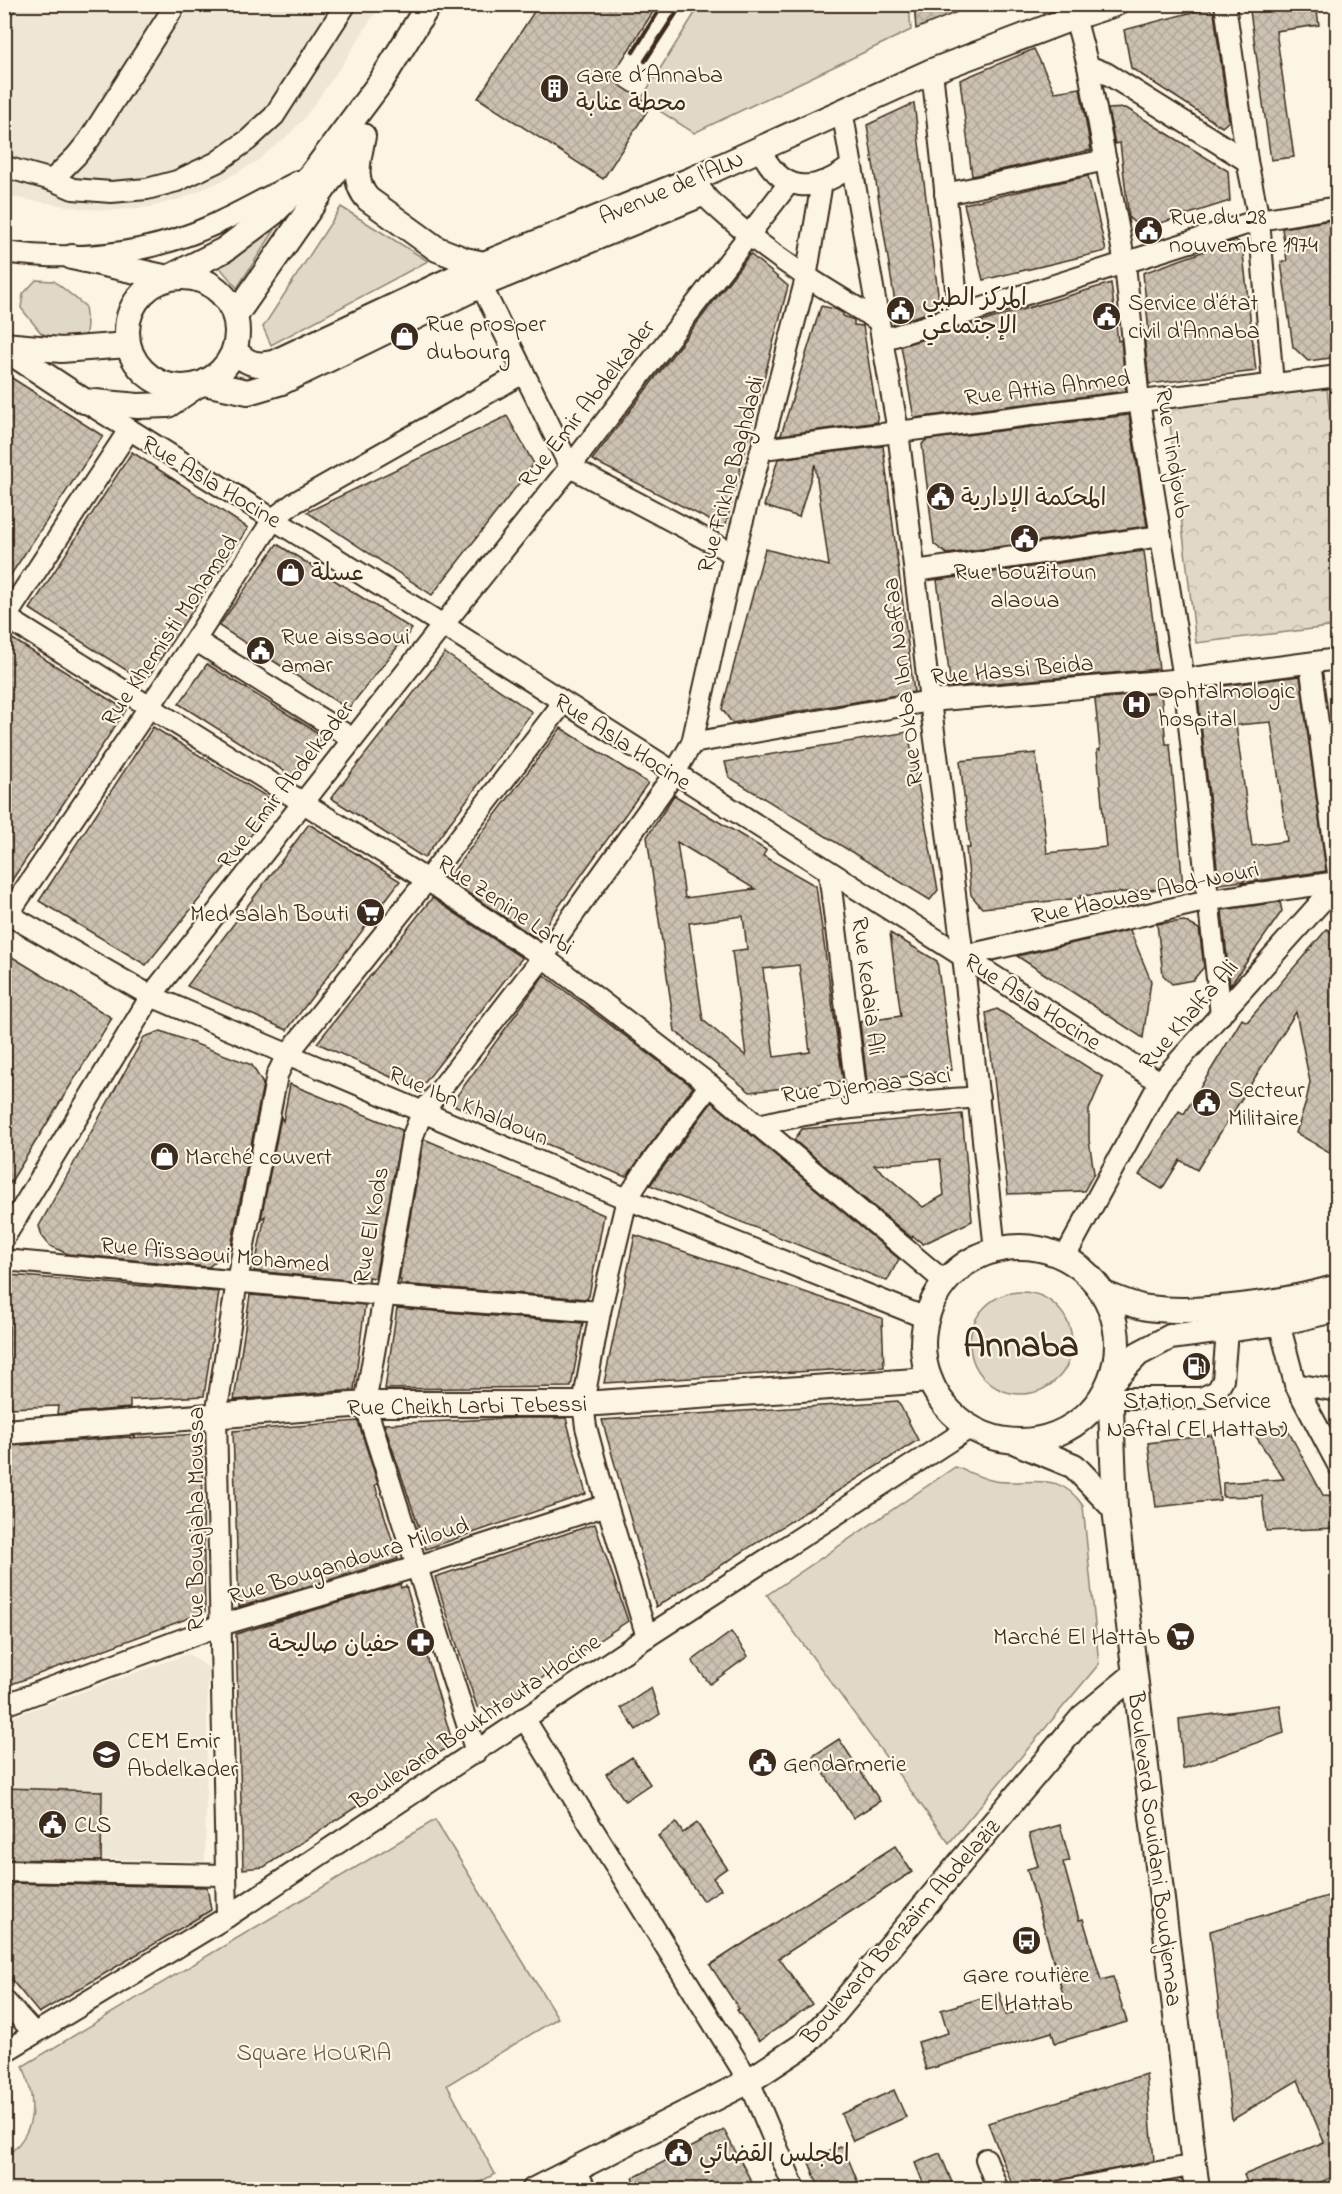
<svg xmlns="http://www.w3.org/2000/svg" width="1342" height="2194" font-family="'Indie Flower','Playpen Sans Arabic',sans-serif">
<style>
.built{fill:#eee6d6}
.green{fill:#e0d8c8;stroke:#8e8173;stroke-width:1.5}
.forest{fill:url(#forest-crowns);stroke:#8e8173;stroke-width:1.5}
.water{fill:url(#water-waves);stroke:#85796b;stroke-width:1.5}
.building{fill:url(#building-cross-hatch);stroke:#3b2a1e;stroke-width:1.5;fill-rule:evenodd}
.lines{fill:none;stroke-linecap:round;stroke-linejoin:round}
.minor-casing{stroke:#3b2a1e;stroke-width:24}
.major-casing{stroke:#3b2a1e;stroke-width:28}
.minor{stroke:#fcf5e5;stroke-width:20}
.major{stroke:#fcf5e5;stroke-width:24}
.rail{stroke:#3b2a1e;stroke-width:4.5}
.labels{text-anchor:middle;stroke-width:4.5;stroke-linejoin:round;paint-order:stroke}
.poi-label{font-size:24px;fill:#3b2a1e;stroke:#fcf5e5;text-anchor:start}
.street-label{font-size:24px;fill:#3b2a1e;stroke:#fcf5e5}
.park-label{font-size:24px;fill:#645648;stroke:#fcf5e5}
.town-label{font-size:36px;font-weight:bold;fill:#3b2a1e;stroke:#fcf5e5}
</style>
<defs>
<pattern id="forest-crowns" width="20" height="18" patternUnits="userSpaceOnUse" patternTransform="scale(1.5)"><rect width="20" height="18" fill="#e0d8c8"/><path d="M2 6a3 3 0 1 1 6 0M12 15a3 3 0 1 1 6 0" fill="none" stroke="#c1baab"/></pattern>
<pattern id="water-waves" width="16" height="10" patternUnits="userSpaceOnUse" patternTransform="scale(1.5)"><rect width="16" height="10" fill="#b7ad9e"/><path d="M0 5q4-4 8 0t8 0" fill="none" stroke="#968d80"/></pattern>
<pattern id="building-cross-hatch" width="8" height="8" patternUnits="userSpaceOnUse" patternTransform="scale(1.5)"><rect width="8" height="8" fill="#ccc2b3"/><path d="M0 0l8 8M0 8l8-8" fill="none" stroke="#b0a79a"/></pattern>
</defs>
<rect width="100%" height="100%" fill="#fcf5e5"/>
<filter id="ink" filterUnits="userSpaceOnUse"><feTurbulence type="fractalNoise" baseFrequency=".0167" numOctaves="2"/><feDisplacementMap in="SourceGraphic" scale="12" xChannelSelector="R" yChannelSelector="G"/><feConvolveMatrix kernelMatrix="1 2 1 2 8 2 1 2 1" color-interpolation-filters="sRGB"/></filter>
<g filter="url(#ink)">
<g class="built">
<polygon points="18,5 380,5 344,62 303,120 285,138 257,161 226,179 183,198 151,207 115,210 84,209 5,196 4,26"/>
<polygon points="188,1654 208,1667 205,1861 101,1859 101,1791 5,1788 4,1720"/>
</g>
<g class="green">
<polygon points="700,5 909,5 911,30 694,133 641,99"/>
<polygon points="341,207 428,261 271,345 263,327"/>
<polygon points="282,219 237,288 217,264"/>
<polygon points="36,280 54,281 85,306 87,324 85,340 69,346 41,333 21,308 23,294"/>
<circle cx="1021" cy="1343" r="51"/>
<path d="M955,1467C968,1471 982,1479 995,1481C1031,1486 1059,1469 1083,1506L1099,1664L949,1843L767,1595Z"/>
<path d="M435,1820L558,2018L447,2085L495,2174L465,2190L5,2189V2157C37,2133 37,2102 23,2066Z"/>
</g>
<polygon class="forest" points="1327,389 1330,416 1338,424 1337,626 1196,643 1168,408"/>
<polygon class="water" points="5,4 18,5 5,26 4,5"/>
<g class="building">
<polygon points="539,4 658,4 610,79 651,105 603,179 478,98"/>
<polygon points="914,4 974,4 974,5 916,29"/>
<polygon points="1249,4 1316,4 1319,25 1276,31 1294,157 1271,160"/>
<polygon points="1208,8 1214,13 1229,121 1222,127 1131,68 1124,30"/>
<polygon points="1034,49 1055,92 1080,88 1091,150 972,176 960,80"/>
<polygon points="914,103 940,309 898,322 867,125"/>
<polygon points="1126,108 1228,171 1230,201 1142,229 1129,218 1120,143 1115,144 1108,109"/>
<polygon points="1088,176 1106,251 983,280 964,204"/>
<polygon points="1338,219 1338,357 1308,361 1293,347 1281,262 1287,261 1282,228"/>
<polygon points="1236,240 1242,245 1256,371 1149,384 1144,334 1149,333 1143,273"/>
<polygon points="750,254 788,286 725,528 592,460"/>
<polygon points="1111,283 1118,341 1121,340 1126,391 914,418 901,346"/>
<polygon points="821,306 835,309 843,313 843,316 854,320 854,325 863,326 878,422 781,435"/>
<polygon points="4,373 103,436 4,585"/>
<polygon points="1129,415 1147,526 947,554 934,544 922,444 926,440"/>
<polygon points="507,416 534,464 432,595 307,512"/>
<polygon points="883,446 914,692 732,723 722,709 765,549 829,566 815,464 799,517 764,506 778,459"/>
<polygon points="132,452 248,528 145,682 30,609"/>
<polygon points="277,544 412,629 348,709 219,626"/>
<polygon points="1144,551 1159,669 951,687 937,580"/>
<polygon points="11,638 126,710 4,892 4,648"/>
<polygon points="445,653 532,712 424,858 331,798"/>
<polygon points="207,664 323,736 292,776 179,704"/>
<path d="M1300,676L1326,871L1242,883L1244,881L1219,884L1197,689ZM1271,722L1287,841L1252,846L1236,725Z"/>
<polygon points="1161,693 1166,744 1170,744 1183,887 1080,896 1081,898 982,908 971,895 966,848 970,848 960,761 1036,753 1047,853 1106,847 1097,750 1100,750 1095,699"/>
<polygon points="153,727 277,803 146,965 39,901"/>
<polygon points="561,728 648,783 536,938 447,879"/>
<polygon points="908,732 938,890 930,900 729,777 725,762"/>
<path d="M674,795L766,850L763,856L816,886L843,1081L750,1092L675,1031L647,837ZM677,842L755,889L685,898ZM743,916L747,949L732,951L746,1056L703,1020L689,923ZM799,965L810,1052L774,1057L763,969Z"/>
<polygon points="309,824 400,881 287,1030 187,986"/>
<polygon points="432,898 522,958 419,1090 317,1043"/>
<polygon points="1280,902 1282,911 1230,986 1222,910"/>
<polygon points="1184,921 1199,929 1204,967 1193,980 1172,984 1163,975 1157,924"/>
<polygon points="1327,929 1338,937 1338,1157 1296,1133 1306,1102 1310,1082 1296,1012 1197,1170 1180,1160 1162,1189 1139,1175 1179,1111 1184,1114 1242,1019 1247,1022"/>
<polygon points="1130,930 1151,981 1143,1038 1017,956"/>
<polygon points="890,933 937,961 952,1070 867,1082 860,1022 901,1016"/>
<polygon points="4,952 112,1018 4,1193"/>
<polygon points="544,975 693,1087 627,1176 623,1176 451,1104"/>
<polygon points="997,1009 1103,1077 1089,1110 1089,1140 1094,1173 1084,1191 1008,1194 986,1013"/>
<polygon points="161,1031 252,1065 263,1084 231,1247 209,1267 68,1254 50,1246 42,1236 39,1226 144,1037"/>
<polygon points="290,1084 402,1130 375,1278 369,1277 369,1282 254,1271 265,1216 261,1219 281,1117 283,1121"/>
<polygon points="712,1102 899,1259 887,1281 650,1185"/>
<path d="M962,1114L972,1221L923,1244L913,1236L912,1238L794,1140L802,1129ZM940,1159L944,1195L923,1207L874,1165Z"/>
<polygon points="424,1139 604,1215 589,1296 587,1299 400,1284 401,1280 399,1280"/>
<polygon points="635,1235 882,1318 884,1367 604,1383"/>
<polygon points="9,1275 219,1292 204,1396 130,1400 130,1408 57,1414 58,1406 9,1408"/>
<polygon points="250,1295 365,1305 354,1390 234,1400"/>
<polygon points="397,1308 583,1323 571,1387 385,1389"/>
<polygon points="898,1401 918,1440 656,1607 602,1420"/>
<polygon points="517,1418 566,1418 586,1494 426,1549 384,1424"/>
<polygon points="358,1421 378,1484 375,1485 398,1559 239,1607 233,1431"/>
<polygon points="1285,1425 1323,1495 1338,1496 1338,1528 1266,1531 1262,1496 1223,1497 1223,1483 1284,1479 1253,1432"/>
<polygon points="199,1434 196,1454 202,1455 205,1612 4,1687 4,1599 10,1446 130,1437 130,1438"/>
<polygon points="1212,1435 1220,1500 1156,1507 1148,1443"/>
<polygon points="595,1524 628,1621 491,1712 477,1707 435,1577"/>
<polygon points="400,1584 401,1588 406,1586 453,1744 264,1867 243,1869 236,1634"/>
<polygon points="731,1632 748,1656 710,1684 692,1661"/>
<polygon points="651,1688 660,1714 636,1730 621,1708"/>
<polygon points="1280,1705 1284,1733 1183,1769 1179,1719"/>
<polygon points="839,1739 880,1801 853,1818 813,1756"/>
<polygon points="632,1757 650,1784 625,1801 606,1774"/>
<polygon points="4,1788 102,1791 101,1861 4,1859"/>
<polygon points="676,1823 683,1833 697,1823 727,1868 713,1878 721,1889 703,1901 658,1836"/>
<polygon points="1060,1825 1070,1861 1063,1862 1079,1920 1083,1919 1101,1980 1113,1977 1127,2022 1055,2043 1052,2032 926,2070 918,2042 948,2033 941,2010 999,1993 1006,2015 1064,1997 1027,1869 1038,1866 1029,1834"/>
<polygon points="895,1846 912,1872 779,1958 812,2004 759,2041 737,2010 739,2009 710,1965"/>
<polygon points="4,1883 207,1887 211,1910 39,2013 4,1971"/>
<polygon points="1338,1893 1338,2175 1302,2190 1250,2190 1244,2175 1324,2142 1298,2080 1232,2120 1210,1931"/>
<polygon points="1146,2074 1154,2161 1060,2180 1013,2187 988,2123"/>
<polygon points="894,2090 906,2117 853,2141 841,2114"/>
<polygon points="724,2130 756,2190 639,2190 633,2178"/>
<polygon points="843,2146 861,2190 820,2190 808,2160"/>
<polygon points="940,2153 955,2190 926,2190 915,2163"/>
</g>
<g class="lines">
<defs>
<g id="minor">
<polyline points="1074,4 1075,17 1088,66 1125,264 1139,401 1184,679 1221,1015"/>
<polyline points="1225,4 1247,161 1259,220 1273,384"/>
<polyline points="1088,66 1106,73 1247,161"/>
<polyline points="932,71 959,316"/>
<polyline points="842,110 898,431 930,701 963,956 995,1250"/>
<path d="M760,149C781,193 813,195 851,166"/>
<polyline points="4,165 9,168 52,180 73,189 111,192 147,189 177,181 217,162 248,140 274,116 346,4"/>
<polyline points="52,180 76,156 89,140 176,4"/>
<path d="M696,183C704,198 718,208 730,219C776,260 827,290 879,321"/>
<polyline points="945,194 1106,160"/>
<path d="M4,252C76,262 147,255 213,225C242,212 271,195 299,181"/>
<polyline points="481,285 570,467 734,554"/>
<polyline points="882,340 1259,220 1338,207"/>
<polyline points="84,401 443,625 1160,1082"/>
<polyline points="763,449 1338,376"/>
<polyline points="915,571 1161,536"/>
<polyline points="4,616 427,880 543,957 710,1085 945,1282"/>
<polyline points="4,620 129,430"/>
<polyline points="195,640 353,739"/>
<polyline points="1310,663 1338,873"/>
<polyline points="692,743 930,701 1184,679 1338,659"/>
<polyline points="829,872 858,1106"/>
<polyline points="4,912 151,996 627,1199 926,1318"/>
<polyline points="4,920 195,640 274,518 294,503 523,373"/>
<polyline points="963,956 1209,900 1338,882"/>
<path d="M759,1125C831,1106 905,1103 979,1097"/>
<polyline points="4,1238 151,996 443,625 570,467 789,183"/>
<polyline points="1065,1257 1160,1082 1338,883"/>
<polyline points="4,1260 383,1295 600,1312"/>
<polyline points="1279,1323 1295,1384 1338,1465"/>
<polyline points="1295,1384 1338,1391"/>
<polyline points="1110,1398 1201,1398 1217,1391 1223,1380 1227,1331"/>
<polyline points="647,1637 607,1505 586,1427 583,1404 600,1312 627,1199 647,1168 710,1085"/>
<polyline points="4,1705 221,1625 416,1567 607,1505"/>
<polyline points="524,1718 749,2081 795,2190"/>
<polyline points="476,1752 365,1404 412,1138 422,1113 543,957 674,774 692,743 734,554 806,278 822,182"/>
<polyline points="4,1871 226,1875"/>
<polyline points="227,1917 216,1416 237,1281 277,1075 287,1055 427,880 563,703"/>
<polyline points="4,2000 34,2033"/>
<polyline points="4,2052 227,1917 647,1637 971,1427"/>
<polyline points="986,2159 998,2190"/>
<polyline points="575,2168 586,2190"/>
<polyline points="1066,2190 1195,2165"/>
</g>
<g id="major">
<path d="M363,136C359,158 351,181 368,199L437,249L465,260L484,264"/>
<polyline points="72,257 168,278 224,250 273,213 312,174 380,83 429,4"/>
<circle cx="182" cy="332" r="55"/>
<polyline points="235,316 352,148"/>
<polyline points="4,345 61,350 128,345"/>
<polyline points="4,348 84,401 138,406 168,405 196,386"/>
<path d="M235,350C245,363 256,367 273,363L484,264L693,179L932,71L1075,17L1115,4"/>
<polyline points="204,383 248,392 282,382 481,285 702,194"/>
<circle cx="1020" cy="1344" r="97"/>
<path d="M1104,1294C1119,1299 1133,1306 1148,1308C1203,1315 1285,1302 1338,1287"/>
<polyline points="4,1432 365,1404 583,1404 930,1380"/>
<polyline points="1018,1443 1074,1466 1115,1509"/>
<polyline points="534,2190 749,2081 805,2044 831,2017 1083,1717 1134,1675"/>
<polyline points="1197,2190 1115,1509 1110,1383 1138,1354 1170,1337 1279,1323 1338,1309"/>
</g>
</defs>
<use href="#minor" class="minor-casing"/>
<use href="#major" class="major-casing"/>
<use href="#minor" class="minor"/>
<use href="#major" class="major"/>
<g class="rail">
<polyline points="633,52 663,4"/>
<polyline points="645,61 682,4"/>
</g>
</g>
</g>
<defs>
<symbol id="building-disc" viewBox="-11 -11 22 22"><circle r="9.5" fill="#3b2a1e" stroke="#fcf5e5"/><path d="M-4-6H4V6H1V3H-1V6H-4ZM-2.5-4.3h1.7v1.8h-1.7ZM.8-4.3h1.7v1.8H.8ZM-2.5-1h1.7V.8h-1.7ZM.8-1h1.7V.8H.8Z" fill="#fff"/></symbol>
<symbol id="civic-disc" viewBox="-11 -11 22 22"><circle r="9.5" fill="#3b2a1e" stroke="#fcf5e5"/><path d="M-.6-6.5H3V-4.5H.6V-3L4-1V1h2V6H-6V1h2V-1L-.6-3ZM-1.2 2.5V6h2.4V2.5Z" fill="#fff"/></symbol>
<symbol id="shop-disc" viewBox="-11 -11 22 22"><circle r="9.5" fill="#3b2a1e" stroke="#fcf5e5"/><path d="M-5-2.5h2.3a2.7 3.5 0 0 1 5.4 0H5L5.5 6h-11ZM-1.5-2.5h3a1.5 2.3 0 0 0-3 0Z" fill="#fff"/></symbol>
<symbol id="hospital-disc" viewBox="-11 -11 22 22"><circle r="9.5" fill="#3b2a1e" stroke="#fcf5e5"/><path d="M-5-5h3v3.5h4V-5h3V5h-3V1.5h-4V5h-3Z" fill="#fff"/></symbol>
<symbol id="supermarket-disc" viewBox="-11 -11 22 22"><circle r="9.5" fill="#3b2a1e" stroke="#fcf5e5"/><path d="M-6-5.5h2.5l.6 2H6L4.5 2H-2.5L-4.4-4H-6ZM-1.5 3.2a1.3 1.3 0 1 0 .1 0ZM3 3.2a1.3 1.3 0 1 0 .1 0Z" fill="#fff"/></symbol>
<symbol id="fuel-disc" viewBox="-11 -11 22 22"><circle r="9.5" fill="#3b2a1e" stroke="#fcf5e5"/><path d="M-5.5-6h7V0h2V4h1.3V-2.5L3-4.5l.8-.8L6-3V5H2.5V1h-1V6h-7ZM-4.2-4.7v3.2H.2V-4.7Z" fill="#fff"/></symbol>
<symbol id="pharmacy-disc" viewBox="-11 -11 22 22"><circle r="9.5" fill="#3b2a1e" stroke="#fcf5e5"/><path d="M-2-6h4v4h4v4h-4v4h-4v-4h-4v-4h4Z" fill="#fff"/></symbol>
<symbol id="school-disc" viewBox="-11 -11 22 22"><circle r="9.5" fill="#3b2a1e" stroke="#fcf5e5"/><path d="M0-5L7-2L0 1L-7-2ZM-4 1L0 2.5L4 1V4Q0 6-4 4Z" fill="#fff"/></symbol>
<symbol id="bus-disc" viewBox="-11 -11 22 22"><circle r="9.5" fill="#3b2a1e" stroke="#fcf5e5"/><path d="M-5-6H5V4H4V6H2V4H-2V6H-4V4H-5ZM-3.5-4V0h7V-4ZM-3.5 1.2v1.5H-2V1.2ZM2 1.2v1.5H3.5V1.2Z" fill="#fff"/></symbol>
</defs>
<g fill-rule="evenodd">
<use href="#building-disc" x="538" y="72" width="33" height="33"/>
<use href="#civic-disc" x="1132" y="214" width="33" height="33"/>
<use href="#civic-disc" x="884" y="294" width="33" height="33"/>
<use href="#civic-disc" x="1090" y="300" width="33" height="33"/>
<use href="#shop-disc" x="388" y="320" width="33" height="33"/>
<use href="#civic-disc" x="924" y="480" width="33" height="33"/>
<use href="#civic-disc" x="1008" y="522" width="33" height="33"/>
<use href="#shop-disc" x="274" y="556" width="33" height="33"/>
<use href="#civic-disc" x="244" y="634" width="33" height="33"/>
<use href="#hospital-disc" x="1120" y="688" width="33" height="33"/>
<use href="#supermarket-disc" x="354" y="896" width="33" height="33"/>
<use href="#civic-disc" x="1190" y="1086" width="33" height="33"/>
<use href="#shop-disc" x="148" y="1140" width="33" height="33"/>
<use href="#fuel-disc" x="1180" y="1350" width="33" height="33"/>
<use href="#supermarket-disc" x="1164" y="1620" width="33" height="33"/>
<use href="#pharmacy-disc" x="404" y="1626" width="33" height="33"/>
<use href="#school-disc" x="90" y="1738" width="33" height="33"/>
<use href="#civic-disc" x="746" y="1746" width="33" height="33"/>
<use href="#civic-disc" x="36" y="1808" width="33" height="33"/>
<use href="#bus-disc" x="1010" y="1924" width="33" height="33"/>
<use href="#civic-disc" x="662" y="2136" width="33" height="33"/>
</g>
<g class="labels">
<g class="poi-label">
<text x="576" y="82">Gare d´Annaba<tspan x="576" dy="28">محطة عنابة</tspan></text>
<text x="1169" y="224">Rue du 28<tspan x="1169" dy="28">nouvembre 1974</tspan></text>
<text x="922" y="305">المركز الطبي<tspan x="922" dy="28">الإجتماعي</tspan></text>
<text x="1128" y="310">Service d'état<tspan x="1128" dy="28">civil d'Annaba</tspan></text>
<text x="426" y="331">Rue prosper<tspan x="426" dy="28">dubourg</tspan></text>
<text x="961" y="505">المحكمة الإدارية</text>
<text x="1025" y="579" text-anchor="middle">Rue bouzitoun<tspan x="1025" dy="28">alaoua</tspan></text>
<text x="311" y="580">عسلة</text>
<text x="281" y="644">Rue aissaoui<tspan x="281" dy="28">amar</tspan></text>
<text x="1158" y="698">Ophtalmologic<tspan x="1158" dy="28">hospital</tspan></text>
<text x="349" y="921" text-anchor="end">Med salah Bouti</text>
<text x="1228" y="1097">Secteur<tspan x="1228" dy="28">Militaire</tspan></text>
<text x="185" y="1164">Marché couvert</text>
<text x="1197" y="1408" text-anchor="middle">Station Service<tspan x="1197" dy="28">Naftal (El Hattab)</tspan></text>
<text x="1160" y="1644" text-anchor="end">Marché El Hattab</text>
<text x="400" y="1651" text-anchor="end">حفيان صاليحة</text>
<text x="127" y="1748">CEM Emir<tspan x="127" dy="28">Abdelkader</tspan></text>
<text x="783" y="1771">Gendarmerie</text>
<text x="74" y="1832">CLS</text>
<text x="1026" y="1982" text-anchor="middle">Gare routière<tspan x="1026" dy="28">El Hattab</tspan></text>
<text x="699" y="2161">المجلس القضائي</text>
</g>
<g class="street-label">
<text transform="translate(671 187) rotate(-23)" y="8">Avenue de l'ALN</text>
<text transform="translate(1047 387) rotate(-7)" y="8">Rue Attia Ahmed</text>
<text transform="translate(586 403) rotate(-52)" y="8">Rue Emir Abdelkader</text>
<text transform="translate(1174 453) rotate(81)" y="8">Rue Tindjoub</text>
<text transform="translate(730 474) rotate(-75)" y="8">Rue Frikhe Baghdadi</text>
<text transform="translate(212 481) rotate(31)" y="8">Rue Asla Hocine</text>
<text transform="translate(169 630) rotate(-56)" y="8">Rue Khemisti Mohamed</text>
<text transform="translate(1012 669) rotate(-5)" y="8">Rue Hassi Beida</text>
<text transform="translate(902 682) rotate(-97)" y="8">Rue Okba Ibn Naffaa</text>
<text transform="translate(623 741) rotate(33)" y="8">Rue Asla Hocine</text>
<text transform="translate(285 784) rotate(-52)" y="8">Rue Emir Abdelkader</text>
<text transform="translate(1145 892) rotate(-12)" y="8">Rue Haouas Abd-Nouri</text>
<text transform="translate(506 904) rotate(34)" y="8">Rue Zenine Larbi</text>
<text transform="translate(869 986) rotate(83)" y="8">Rue Kedaia Ali</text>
<text transform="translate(1033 1001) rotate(33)" y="8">Rue Asla Hocine</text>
<text transform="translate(1188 1014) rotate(-49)" y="8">Rue Khalfa Ali</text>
<text transform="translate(866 1084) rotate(-7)" y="8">Rue Djemaa Saci</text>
<text transform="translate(469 1105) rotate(23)" y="8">Rue Ibn Khaldoun</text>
<text transform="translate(370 1225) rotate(-80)" y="8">Rue El Kods</text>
<text transform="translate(215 1254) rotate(5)" y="8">Rue Aïssaoui Mohamed</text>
<text transform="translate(467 1405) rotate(-1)" y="8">Rue Cheikh Larbi Tebessi</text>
<text transform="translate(195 1519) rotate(-90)" y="8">Rue Bouajaha Moussa</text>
<text transform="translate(348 1560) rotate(-17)" y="8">Rue Bougandoura Miloud</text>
<text transform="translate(475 1721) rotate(-34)" y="8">Boulevard Boukhtouta Hocine</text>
<text transform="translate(1156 1849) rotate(83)" y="8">Boulevard Souidani Boudjemaa</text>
<text transform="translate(900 1931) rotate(-49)" y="8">Boulevard Benzaïm Abdelaziz</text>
</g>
<g class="park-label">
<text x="314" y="2060">Square HOURIA</text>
</g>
<g class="town-label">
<text x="1021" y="1356">Annaba</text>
</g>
</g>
<rect width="1342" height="2194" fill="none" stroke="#fcf5e5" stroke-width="24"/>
<rect x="12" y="12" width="1318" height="2170" fill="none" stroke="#3b2a1e" stroke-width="2" filter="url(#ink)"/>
</svg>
